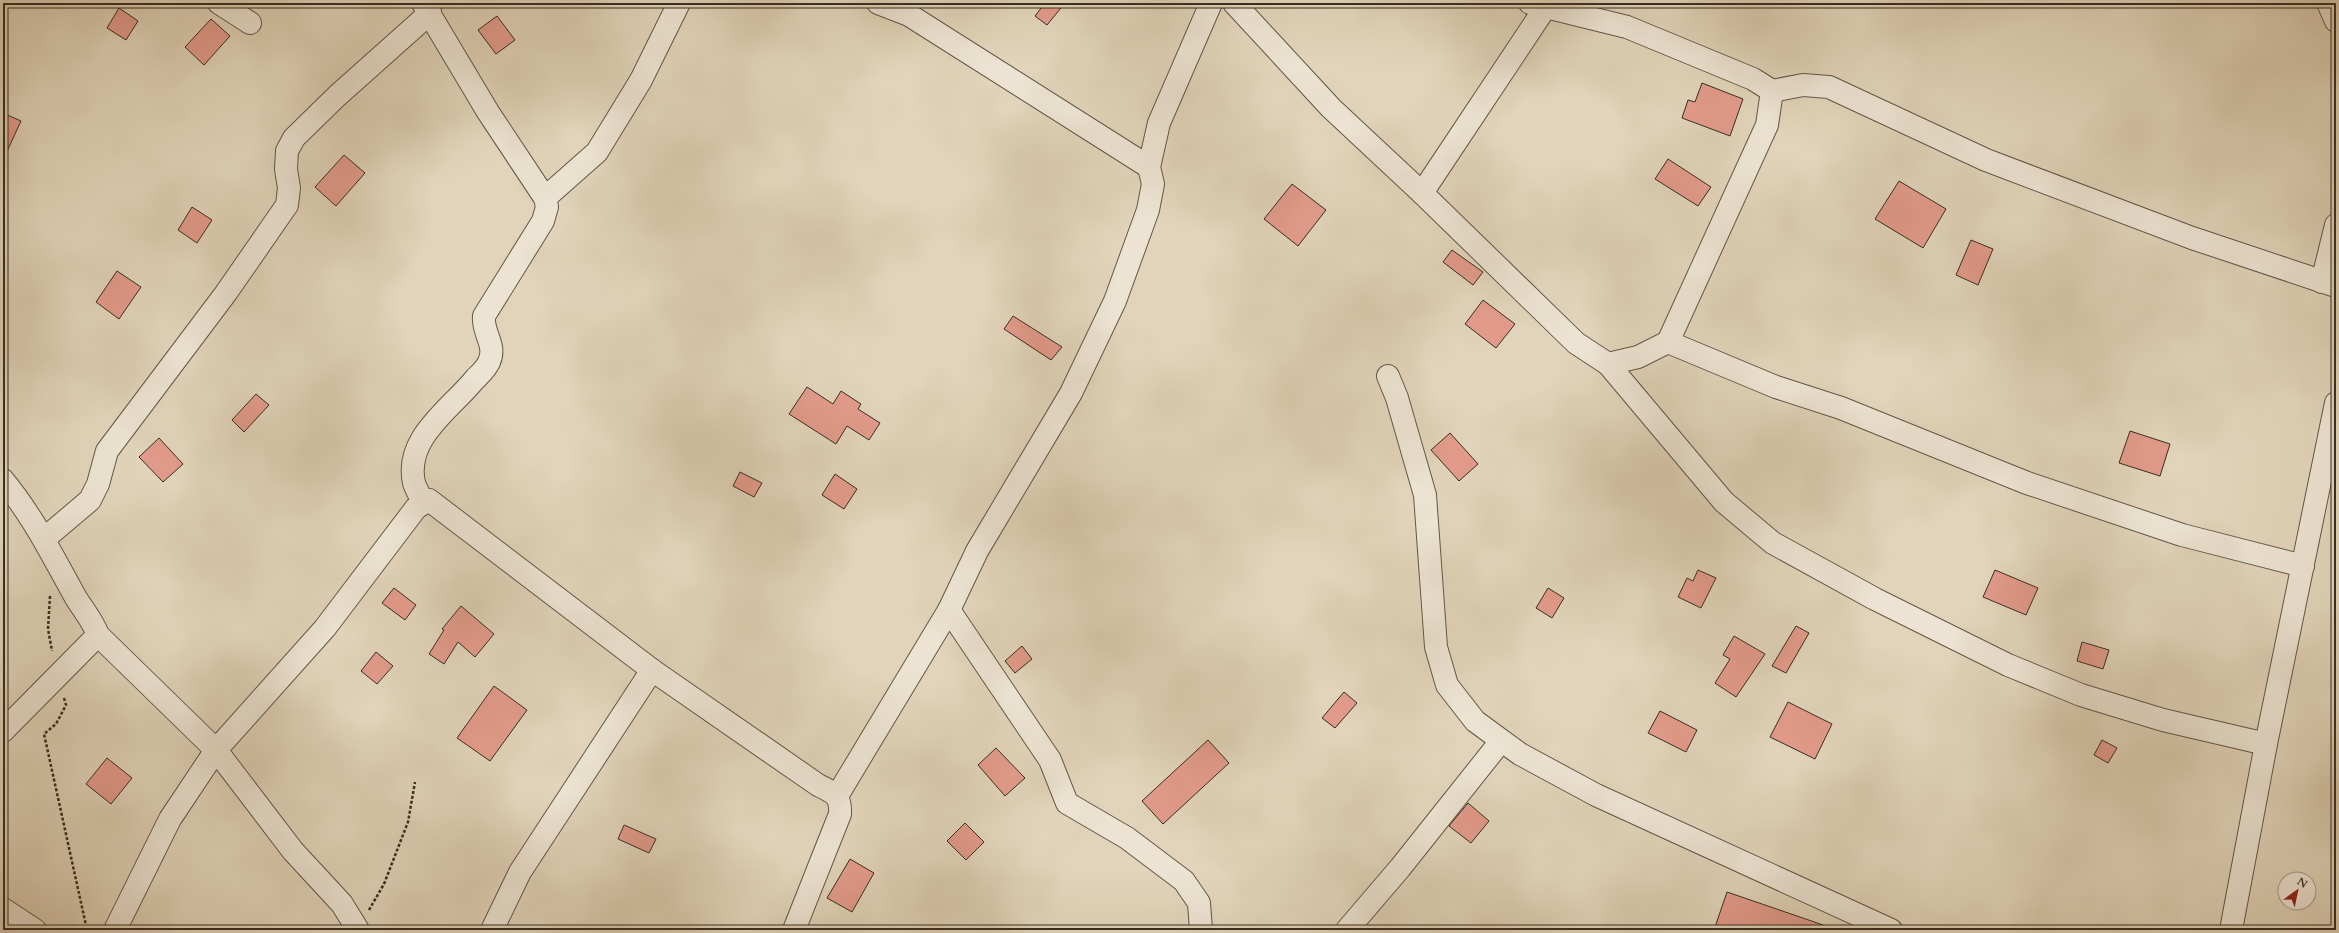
<svg xmlns="http://www.w3.org/2000/svg" width="2339" height="933" font-family="Cardo,serif">
<style>
.building{fill:#e29b8b;stroke:#382d22}
.lines{fill:none;stroke-linecap:round;stroke-linejoin:round}
.minor-casing{stroke:#625748;stroke-width:24}
.path{stroke:#382d22;stroke-width:2.5;stroke-dasharray:3 2;stroke-linecap:butt}
.minor{stroke:#ece3d2;stroke-width:22}
</style>
<rect width="100%" height="100%" fill="#e1d4ba"/>
<filter id="stains"><feTurbulence type="fractalNoise" baseFrequency=".005" numOctaves="4"/><feColorMatrix values="0 0 0 0 .2 0 0 0 0 .09 0 0 0 0 .02 0 0 0 .5 -.17"/></filter>
<radialGradient id="worn" r=".72"><stop offset=".6" stop-color="#630" stop-opacity="0"/><stop offset="1" stop-color="#630" stop-opacity=".3"/></radialGradient>
<g class="building">
<polygon points="1045,3 1065,3 1047,25 1035,16"/>
<polygon points="119,8 138,21 126,40 107,28"/>
<polygon points="497,16 515,40 496,54 478,30"/>
<polygon points="211,19 230,36 204,65 185,47"/>
<polygon points="1702,83 1743,99 1730,136 1682,118 1688,100 1695,102"/>
<polygon points="3,113 21,121 3,160"/>
<polygon points="344,155 365,173 336,206 315,187"/>
<polygon points="1668,159 1711,187 1698,206 1655,179"/>
<polygon points="1899,181 1946,209 1923,248 1875,219"/>
<polygon points="1292,184 1326,210 1298,246 1264,219"/>
<polygon points="192,207 212,220 197,243 178,230"/>
<polygon points="1971,240 1993,249 1978,285 1956,275"/>
<polygon points="1452,250 1483,272 1473,285 1443,262"/>
<polygon points="117,271 141,287 119,319 96,302"/>
<polygon points="1483,300 1515,324 1496,348 1465,324"/>
<polygon points="1013,316 1062,347 1051,360 1004,329"/>
<polygon points="807,387 833,404 841,391 861,404 858,409 880,423 869,440 847,426 836,444 789,414"/>
<polygon points="256,394 269,405 244,432 232,420"/>
<polygon points="2130,431 2170,444 2160,476 2119,463"/>
<polygon points="1450,433 1478,464 1459,481 1431,450"/>
<polygon points="159,438 183,464 163,482 139,457"/>
<polygon points="740,472 762,483 754,497 733,486"/>
<polygon points="835,474 857,489 844,509 822,495"/>
<polygon points="1698,570 1716,578 1701,608 1678,597 1687,578 1693,581"/>
<polygon points="1995,570 2038,588 2026,615 1983,597"/>
<polygon points="394,588 416,605 405,620 382,603"/>
<polygon points="1548,588 1564,598 1552,618 1536,608"/>
<polygon points="461,606 494,634 475,657 458,642 444,664 429,654 444,630 442,629"/>
<polygon points="1796,626 1809,633 1786,673 1772,666"/>
<polygon points="1734,636 1765,654 1736,697 1715,683 1730,659 1723,655"/>
<polygon points="2082,642 2109,650 2103,669 2077,661"/>
<polygon points="1022,646 1032,659 1015,673 1005,661"/>
<polygon points="376,652 393,666 377,684 361,671"/>
<polygon points="494,686 527,710 490,761 457,738"/>
<polygon points="1344,692 1357,703 1335,728 1322,718"/>
<polygon points="1788,702 1832,724 1815,759 1770,737"/>
<polygon points="1660,711 1697,730 1686,752 1648,733"/>
<polygon points="1208,740 1229,763 1163,824 1142,801"/>
<polygon points="2102,740 2117,748 2108,763 2094,755"/>
<polygon points="996,748 1025,778 1005,796 978,765"/>
<polygon points="107,758 132,778 111,804 86,784"/>
<polygon points="1468,803 1489,821 1471,843 1449,826"/>
<polygon points="965,823 984,842 966,860 947,841"/>
<polygon points="624,825 656,839 649,853 618,839"/>
<polygon points="850,859 874,873 852,912 827,898"/>
<polygon points="1727,892 1829,927 1828,930 1714,930"/>
</g>
<g class="lines">
<defs>
<g id="minor">
<polyline points="219,3 250,23"/>
<polyline points="878,3 909,15 1149,167"/>
<polyline points="1234,3 1331,108 1422,193 1576,343 1608,364 1638,357 1668,342 1767,125 1772,91 1753,79 1627,27 1530,3"/>
<polyline points="2328,3 2336,21"/>
<polyline points="1772,91 1803,85 1829,87 1986,160 2192,238 2336,286"/>
<polyline points="1422,193 1545,8"/>
<polyline points="545,198 597,152 641,80 679,3"/>
<polyline points="2322,282 2336,225"/>
<polyline points="1668,342 1776,387 1841,408 2027,483 2182,535 2303,566"/>
<polyline points="1608,364 1724,502 1773,543 1875,599 2008,665 2081,695 2163,720 2266,744"/>
<polyline points="1388,376 1397,398 1425,495 1436,647 1447,685 1475,721 1520,754 1596,795 1891,930"/>
<path d="M3,480C33,516 53,557 76,598C84,611 93,621 98,635L3,731"/>
<path d="M423,502C420,496 416,489 414,483C404,438 451,409 475,379C480,374 486,369 489,362C497,345 482,333 484,316L543,221L547,207L545,198L488,112L423,3"/>
<polyline points="44,539 90,500 98,484 107,451 226,293 287,205 289,188 286,169 287,151 294,138 337,96 430,13 429,3"/>
<polyline points="949,610 1050,760 1067,803 1127,838 1184,881 1199,903 1201,930"/>
<polyline points="98,635 216,750 293,851 342,904 358,930"/>
<polyline points="837,796 949,610 977,551 1071,393 1115,301 1148,210 1153,184 1149,167 1159,123 1211,3"/>
<polyline points="3,909 35,930"/>
<path d="M115,930L170,819L216,750L325,628L416,508L429,500L652,670L818,785C834,793 841,795 840,814L794,930"/>
<polyline points="492,930 520,872 652,670"/>
<polyline points="1347,930 1400,868 1501,741"/>
<polyline points="2231,930 2266,744 2336,403"/>
</g>
</defs>
<use href="#minor" class="minor-casing"/>
<g class="path">
<polyline points="50,596 48,629 52,651"/>
<polyline points="64,698 66,705 56,724 44,734 87,930"/>
<polyline points="369,910 384,884 408,822 415,782"/>
</g>
<use href="#minor" class="minor"/>
</g>
<rect width="2339" height="933" fill="none" stroke="#e1d4ba" stroke-width="16"/>
<rect x="4" y="4" width="2331" height="925" fill="none" stroke="#382d22" stroke-width="2"/>
<rect x="8" y="8" width="2323" height="917" fill="none" stroke="#382d22"/>
<g transform="translate(2297 891) rotate(33)"><circle r="19" fill="#ece3d2" stroke="#a49a8c"/>
<path d="M0-3L7 15L0 10L-7 15Z" fill="#8f2418"/>
<text y="-6" font-size="11" font-weight="bold" text-anchor="middle" fill="#382d22">N</text>
</g>
<rect width="100%" height="100%" filter="url(#stains)"/>
<rect width="100%" height="100%" fill="url(#worn)"/>
</svg>
